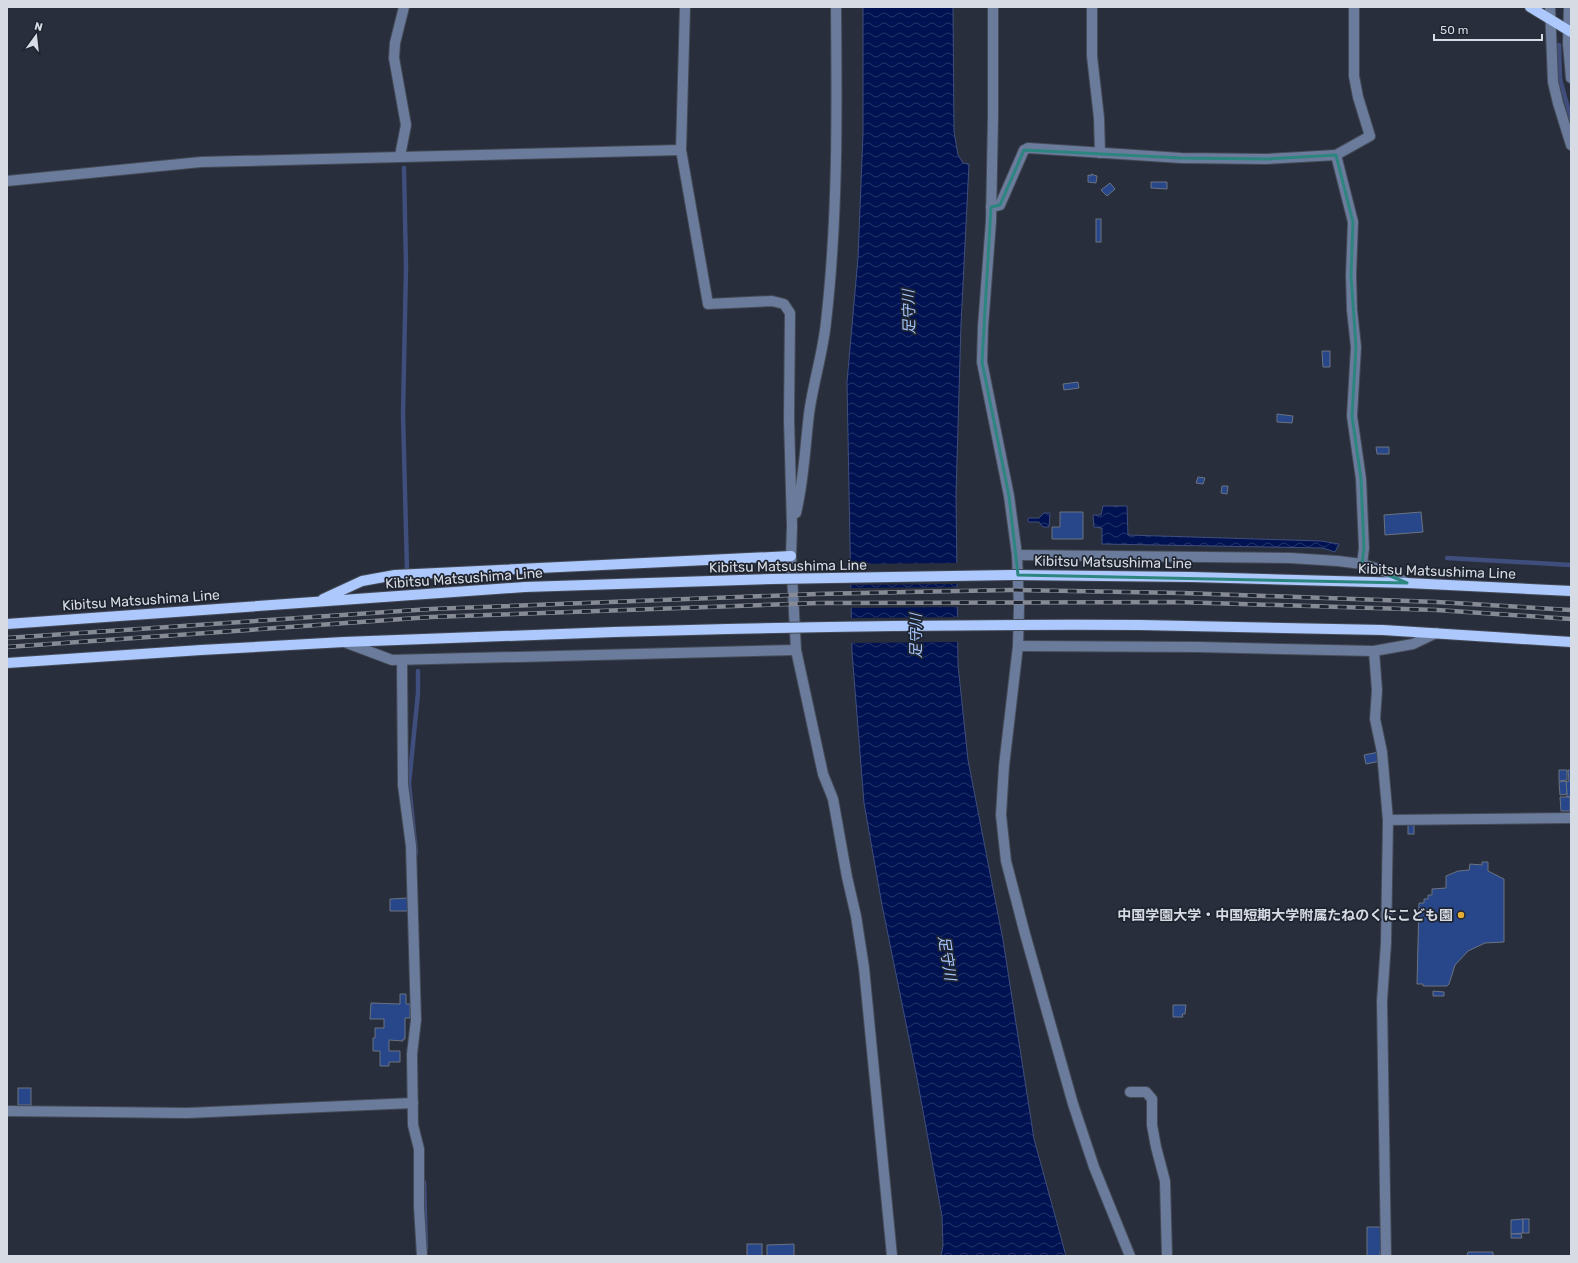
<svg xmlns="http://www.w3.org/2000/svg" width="1578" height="1263" font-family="Rubik,'Noto Sans JP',sans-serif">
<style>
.water{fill:url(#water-waves);stroke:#404e7d}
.pier{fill:#282e3b}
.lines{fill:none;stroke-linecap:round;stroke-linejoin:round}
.stream{stroke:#404e7d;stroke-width:4.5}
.building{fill:#27478a;stroke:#6b7381}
.minor-casing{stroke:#444a56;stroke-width:12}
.major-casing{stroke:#444a56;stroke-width:12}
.minor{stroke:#6a7b9b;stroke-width:10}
.major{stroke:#acc8fc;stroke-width:10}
.rail-casing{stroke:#858a94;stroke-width:4.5}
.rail{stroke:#1e2430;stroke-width:3;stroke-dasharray:9;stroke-linecap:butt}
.major-bridge-casing{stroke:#444a56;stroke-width:12;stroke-linecap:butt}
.major-bridge{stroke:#acc8fc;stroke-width:10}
.marked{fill:none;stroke:#2d8580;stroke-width:3;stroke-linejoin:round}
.poi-dot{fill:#e4ae35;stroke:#1e2430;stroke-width:1.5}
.labels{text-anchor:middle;stroke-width:3.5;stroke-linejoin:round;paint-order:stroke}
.street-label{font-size:14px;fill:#d7dbe3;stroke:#1e2430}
.poi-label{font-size:14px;font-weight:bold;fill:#d7dbe3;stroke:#1e2430;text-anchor:end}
.water-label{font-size:15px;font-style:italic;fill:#a7c6ff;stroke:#1e2430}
</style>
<defs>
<pattern id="water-waves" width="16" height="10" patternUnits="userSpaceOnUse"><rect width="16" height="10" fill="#001251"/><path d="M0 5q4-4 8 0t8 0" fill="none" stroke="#24346a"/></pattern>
</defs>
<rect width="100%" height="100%" fill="#282e3b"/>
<g class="water">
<polygon points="863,7 953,7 954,132 958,155 963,163 969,164 961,324 956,494 958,665 968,760 1003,940 1034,1139 1066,1256 941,1256 943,1246 942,1216 917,1078 882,905 864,803 852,652 847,382 858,258 863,134"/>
<polygon points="1103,506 1127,506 1128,535 1321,541 1339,544 1335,552 1323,548 1102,544 1102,528 1094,527 1093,515 1101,515"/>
<polygon points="1044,513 1050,513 1049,527 1043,527 1039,522 1028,522 1028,518 1039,518"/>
</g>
<g class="pier">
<polygon points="959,563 959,584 848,585 848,564"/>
<polygon points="959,587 959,607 849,608 848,588"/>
<polygon points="960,617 960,642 850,643 849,618"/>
</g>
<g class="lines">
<g class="stream">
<polyline points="1559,45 1560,79 1571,119"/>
<polyline points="404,168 406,267 403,414 407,570"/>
<polyline points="1447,558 1571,565"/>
<polyline points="416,853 409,784 418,693 418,671"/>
<polyline points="424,1182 426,1248"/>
</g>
</g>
<g class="building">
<polygon points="1091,174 1097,176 1096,183 1088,182 1088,175 1091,176"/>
<polygon points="1151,182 1167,182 1167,189 1151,188"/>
<polygon points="1110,183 1115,189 1107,196 1101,190"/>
<rect x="1096" y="219" width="5" height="23"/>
<polygon points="1322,351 1330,351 1330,367 1323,367"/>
<polygon points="1078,382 1079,388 1064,390 1063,384"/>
<polygon points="1277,414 1293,416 1292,423 1277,422"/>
<polygon points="1376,447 1389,447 1389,454 1377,454"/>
<polygon points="1198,477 1205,478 1203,484 1196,483"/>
<polygon points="1222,486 1228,486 1227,494 1221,493"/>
<polygon points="1060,512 1083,512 1083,539 1052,539 1052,527 1060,527"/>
<polygon points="1421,512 1423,532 1385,535 1384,515"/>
<polygon points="1379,752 1381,761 1366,764 1364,755"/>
<polygon points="1559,770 1567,770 1567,780 1559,781"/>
<polygon points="1568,770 1571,770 1571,796 1567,797 1566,782 1569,781"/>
<polygon points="1566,781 1567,794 1560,795 1559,782"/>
<polygon points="1560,797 1570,797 1570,811 1561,811"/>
<rect x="1408" y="824" width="6" height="10"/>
<polygon points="1482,862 1488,862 1488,871 1504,879 1504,942 1485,943 1468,951 1455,965 1449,984 1447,986 1423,986 1423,984 1417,984 1419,903 1424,903 1424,899 1428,899 1428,895 1432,895 1432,889 1446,888 1446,876 1458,871 1469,870 1470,864 1482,865"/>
<polygon points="408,898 408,911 390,911 390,899"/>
<polygon points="1433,991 1444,992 1444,996 1433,996"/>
<polygon points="400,994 406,994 406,1004 410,1004 410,1018 405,1018 405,1039 403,1039 403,1041 389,1040 389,1051 400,1051 400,1062 389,1062 389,1066 380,1066 380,1051 373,1051 373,1038 375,1038 375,1028 384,1028 384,1019 370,1019 371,1003 400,1004"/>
<polygon points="1173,1005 1186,1005 1185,1014 1182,1014 1183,1017 1173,1017"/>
<rect x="18" y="1088" width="13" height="17"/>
<polygon points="1523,1219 1523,1233 1511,1234 1511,1220"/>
<rect x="1523" y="1219" width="6" height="14"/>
<polygon points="1367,1227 1383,1227 1382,1250 1380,1251 1380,1256 1367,1256"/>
<polygon points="1511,1234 1521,1234 1522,1238 1511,1238"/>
<rect x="747" y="1244" width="15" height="12"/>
<polygon points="794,1244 794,1256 767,1256 767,1245"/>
<polygon points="1468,1252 1493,1252 1493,1255 1496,1256 1462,1256 1467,1256"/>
</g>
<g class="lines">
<defs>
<g id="minor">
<polyline points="685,7 681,150 708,304 772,301 784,304 790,313 789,419 792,526 791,556 796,650 823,774 833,799 847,877 856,916 864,968 892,1256"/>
<polyline points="993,7 993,117 991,221 983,327 982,362 1009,496 1017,555 1019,607 1018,646 1004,766 1001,815 1006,861 1025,934 1073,1104 1094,1167 1130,1256"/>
<polyline points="1092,7 1092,56 1099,118 1100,153"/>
<polyline points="1354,7 1354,76 1358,97 1370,136 1336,155 1353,222 1351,275 1352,310 1356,347 1352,416 1361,479 1364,548 1362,564"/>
<polyline points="1550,7 1553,82 1558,103 1571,145"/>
<polyline points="1569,7 1568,44 1571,78"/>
<polyline points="400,156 406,125 394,58 395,43 404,7"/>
<polyline points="7,181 201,162 681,150"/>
<polyline points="991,207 1000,205 1024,150 1028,148 1181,158 1266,159 1336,155"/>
<path d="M796,513C804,480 805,447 809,414C813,383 823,353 826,322C838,217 837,112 836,7"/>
<polyline points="1017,555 1290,558 1338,561 1362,564 1382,570 1407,583"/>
<polyline points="344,642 392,660 796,650"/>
<polyline points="1018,646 1198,647 1374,651 1413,644 1436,633"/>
<polyline points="1374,651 1377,690 1375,719 1382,752 1388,820"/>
<polyline points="402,660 403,785 411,846 416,1020 412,1054 413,1125 419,1149 419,1207 422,1256"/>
<polyline points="1130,1092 1146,1092 1152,1099 1152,1125 1156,1147 1165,1181 1167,1256"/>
<polyline points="7,1111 187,1113 413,1103"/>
<polyline points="1386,1256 1382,1001 1386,943 1388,820 1571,818"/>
</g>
<g id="major">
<polyline points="1530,7 1571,32"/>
<polyline points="1192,577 1407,583 1571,591"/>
<polyline points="323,599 362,581 395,575 791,556"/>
<polyline points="7,624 525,587"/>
<polyline points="1140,625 1383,630 1571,642"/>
<polyline points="7,663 201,650 344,642 614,632"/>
</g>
</defs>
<use href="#minor" class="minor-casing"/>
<use href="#major" class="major-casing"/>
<use href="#minor" class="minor"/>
<use href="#major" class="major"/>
<defs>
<g id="rail">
<polyline points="7,638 431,609 817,594 908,592 1011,590 1182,593 1437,602 1571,610"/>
<polyline points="7,647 431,617 818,603 1177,602 1437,610 1571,619"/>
</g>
</defs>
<use href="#rail" class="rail-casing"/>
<use href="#rail" class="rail"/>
<defs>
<g id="major-bridge">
<polyline points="525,587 772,579 1012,575 1192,577"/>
<path d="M614,632C789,627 964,624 1140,625"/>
</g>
</defs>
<use href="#major-bridge" class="major-bridge-casing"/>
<use href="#major-bridge" class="major-bridge"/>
</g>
<path class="marked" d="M1024,150L1181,158L1266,159L1336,155L1353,222L1351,275L1356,347L1352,416L1361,479L1364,548L1362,564L1407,583L1018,575L1009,496L982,362L991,207L1000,205Z"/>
<circle class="poi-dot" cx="1461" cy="915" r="4"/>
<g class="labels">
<g class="street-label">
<text transform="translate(1113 562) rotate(1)" y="5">Kibitsu Matsushima Line</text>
<text transform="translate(788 566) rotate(-1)" y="5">Kibitsu Matsushima Line</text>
<text transform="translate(1437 571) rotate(2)" y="5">Kibitsu Matsushima Line</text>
<text transform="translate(464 578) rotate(-4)" y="5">Kibitsu Matsushima Line</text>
<text transform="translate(141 600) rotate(-4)" y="5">Kibitsu Matsushima Line</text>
</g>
<g class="poi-label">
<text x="1453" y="920">中国学園大学・中国短期大学附属たねのくにこども園</text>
</g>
<g class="water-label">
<text transform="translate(909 312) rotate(-91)" y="5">足守川</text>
<text transform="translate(916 636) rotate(-90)" y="5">足守川</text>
<text transform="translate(947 958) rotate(81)" y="5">足守川</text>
</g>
</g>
<rect width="1578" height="1263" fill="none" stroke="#d7dbe3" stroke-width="16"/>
<g transform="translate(36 36) rotate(15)" stroke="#1e2430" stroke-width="3" paint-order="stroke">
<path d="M0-3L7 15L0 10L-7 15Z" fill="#d7dbe3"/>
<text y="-6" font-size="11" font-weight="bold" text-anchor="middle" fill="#d7dbe3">N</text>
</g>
<path d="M1434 34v6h108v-6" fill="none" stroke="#d7dbe3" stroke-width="2"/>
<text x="1440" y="34" font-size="12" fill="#d7dbe3" stroke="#1e2430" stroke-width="3" paint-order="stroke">50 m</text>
</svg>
